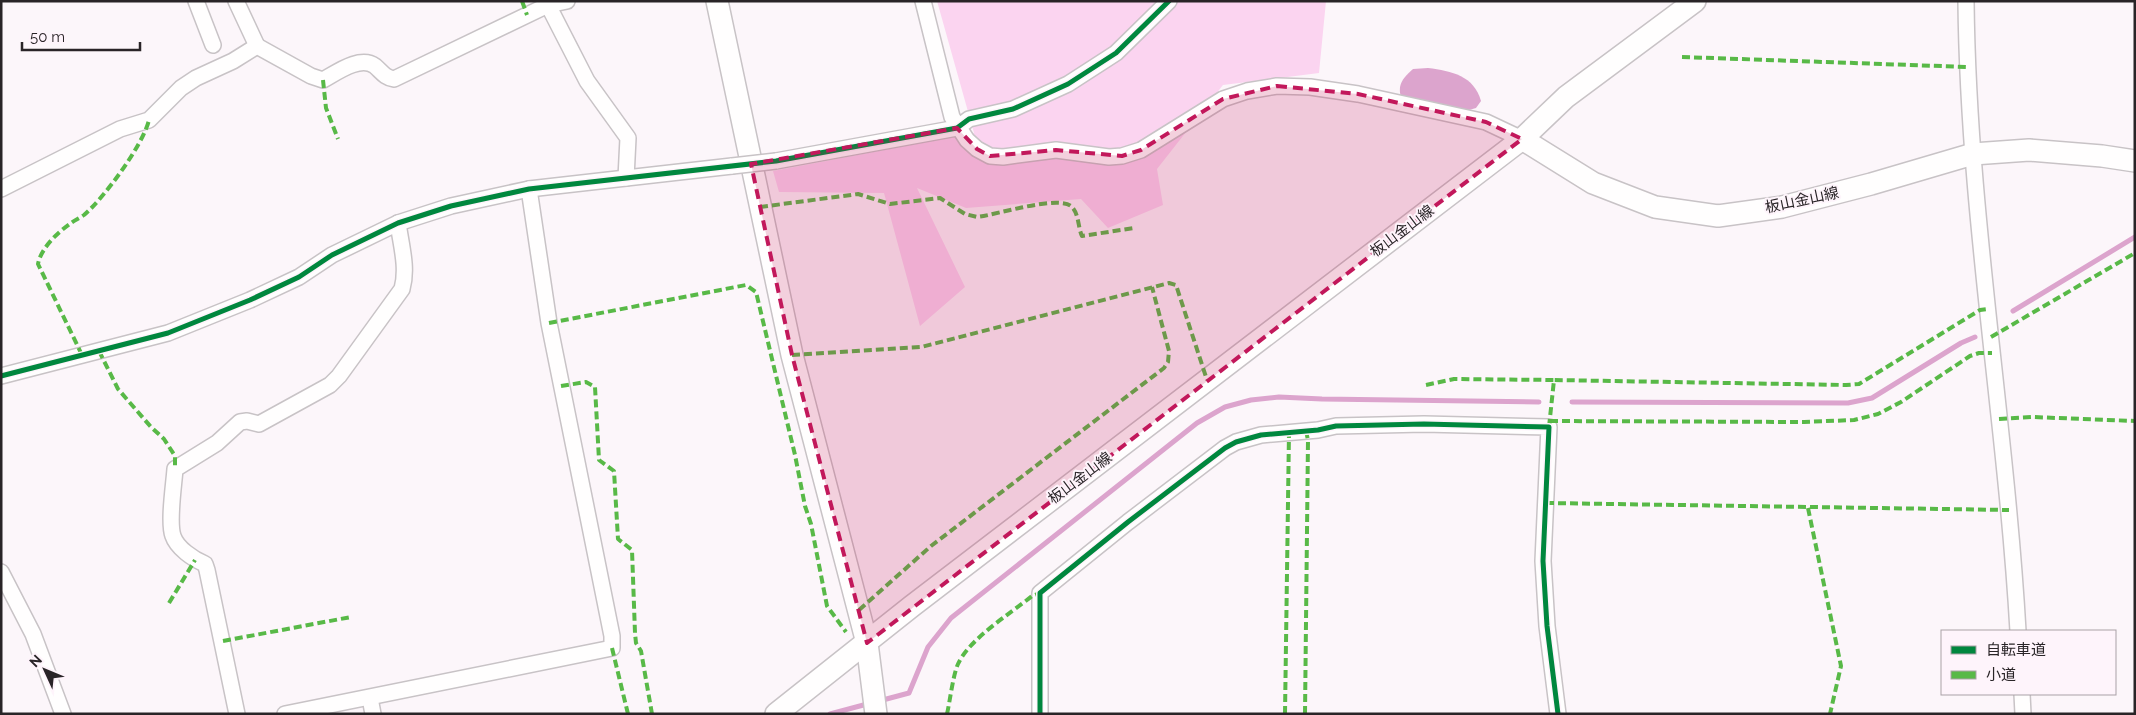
<svg xmlns="http://www.w3.org/2000/svg" width="2136" height="715" font-family="Raleway,'Noto Sans JP',sans-serif">
<style>
.green{fill:#fbd4f0}
.water{fill:#dca4cd}
.lines{fill:none;stroke-linecap:round;stroke-linejoin:round}
.stream{stroke:#dca4cd;stroke-width:5}
.street-casing{stroke:#c8c3c6;stroke-width:18}
.secondary-casing{stroke:#c8c3c6;stroke-width:24}
.street{stroke:#fffefe;stroke-width:15}
.secondary{stroke:#fffefe;stroke-width:21}
.street-bridge-casing{stroke:#c8c3c6;stroke-width:18;stroke-linecap:butt}
.street-bridge{stroke:#fffefe;stroke-width:15}
.quiet{stroke:#58b947;stroke-width:4;stroke-dasharray:8 4;stroke-linecap:butt}
.cycleway-casing{stroke:#fef4fb;stroke-width:8}
.cycleway{stroke:#00873e;stroke-width:5}
.marked{fill:#c2185b;fill-opacity:0.2;stroke:#c2185b;stroke-width:4;stroke-dasharray:10 6;stroke-linejoin:round}
.labels{text-anchor:middle;stroke-width:4;stroke-linejoin:round;paint-order:stroke}
.street-label{font-size:15px;fill:#292427;stroke:#fef4fb}
</style>
<rect width="100%" height="100%" fill="#fcf6fa"/>
<polygon class="green" points="937,1 1326,1 1319,73 1223,85 1157,169 1163,205 1108,228 1081,199 966,208 917,188 965,287 920,326 884,193 779,192 773,171 974,133"/>
<path class="water" d="M1428,68C1452,71 1474,76 1481,101L1476,108L1469,110L1401,97C1397,84 1404,77 1413,69Z"/>
<g class="lines">
<g class="stream">
<polyline points="2013,311 2135,237"/>
<polyline points="1572,402 1848,403 1872,398 1961,343 1975,337"/>
<polyline points="879,701 909,693 928,647 951,618 1197,423 1225,407 1251,400 1279,397 1322,399 1539,402"/>
<polyline points="830,714 871,703"/>
</g>
<defs>
<g id="street">
<polyline points="196,1 213,45"/>
<polyline points="236,1 257,46"/>
<polyline points="546,1 587,81 628,138 626,178"/>
<polyline points="923,1 952,117 967,140 977,149 990,156 1003,157 1056,150 1109,157 1122,156 1141,150 1223,99 1247,91 1277,86 1310,87 1358,94 1486,122 1522,139"/>
<path d="M1966,1C1968,212 2006,421 2018,631"/>
<polyline points="776,161 957,128 969,119 1013,109 1068,84 1116,53 1169,1"/>
<path d="M1,189L120,129L149,120L181,88L196,78L233,61L257,46L311,76L323,80C336,73 360,55 375,66C382,72 384,77 394,79L548,5L567,1"/>
<polyline points="1,376 168,333 250,300 299,277 332,255 398,223 451,206 529,189 732,166"/>
<polyline points="1,572 33,634 63,714"/>
<polyline points="2022,694 2023,714"/>
<polyline points="370,698 373,714"/>
<path d="M237,714L207,570L205,564C193,559 177,548 173,536C168,522 174,484 175,469L217,443L240,422L247,421L259,424L330,385L339,376L402,289C408,268 401,245 398,223"/>
<polyline points="285,714 612,648 612,636 549,323 529,189"/>
<polyline points="1040,714 1040,593 1128,522 1225,448 1236,442 1261,435 1318,430 1336,426 1424,424 1549,427 1543,561 1547,626 1558,714"/>
</g>
<g id="secondary">
<polyline points="717,1 792,355 867,643 876,714"/>
<polyline points="1522,139 1593,183 1655,207 1718,216 1782,207 1871,184 1973,154 2029,150 2102,156 2135,161"/>
<polyline points="776,714 912,606 1522,139 1566,97 1695,1"/>
</g>
</defs>
<use href="#street" class="street-casing"/>
<use href="#secondary" class="secondary-casing"/>
<use href="#street" class="street"/>
<use href="#secondary" class="secondary"/>
<defs>
<polyline id="street-bridge" points="732,166 776,161"/>
</defs>
<use href="#street-bridge" class="street-bridge-casing"/>
<use href="#street-bridge" class="street-bridge"/>
<g class="quiet">
<polyline points="522,1 527,15"/>
<polyline points="1682,57 1968,67"/>
<polyline points="323,80 326,108 338,139"/>
<path d="M760,207L858,194L890,204L940,198L965,214L977,217C996,215 1060,194 1072,207C1079,214 1078,228 1082,236L1134,228"/>
<polyline points="549,323 746,285 756,292 795,455 805,506 811,524 827,606 846,632"/>
<polyline points="1991,337 2135,253"/>
<polyline points="99,351 118,389 151,427 164,439 175,456 175,469"/>
<path d="M82,355L38,264C41,248 58,232 71,223C75,220 80,218 84,215C104,198 143,145 149,120"/>
<polyline points="792,355 921,347 1169,283 1176,285 1207,380"/>
<polyline points="1426,385 1454,379 1554,380"/>
<polyline points="561,386 586,382 595,387 599,460 614,471 618,539 632,550 635,633 636,643 641,651 652,714"/>
<polyline points="1999,419 2032,417 2135,421"/>
<polyline points="1550,421 1804,422 1854,420 1878,414 1901,402 1970,356 1979,353 1992,353"/>
<polyline points="1549,427 1554,380 1846,385 1859,384 1980,310 1988,309"/>
<polyline points="1546,503 2009,510"/>
<polyline points="1808,508 1841,666 1830,714"/>
<polyline points="169,603 195,560"/>
<polyline points="859,610 931,546 1164,368 1168,362 1169,351 1152,287"/>
<polyline points="223,641 351,617"/>
<polyline points="612,648 628,714"/>
<path d="M947,714C950,701 953,675 958,664C970,638 1010,614 1032,596L1040,593"/>
<polyline points="1285,714 1289,432"/>
<polyline points="1305,714 1308,440 1306,431"/>
</g>
<defs>
<g id="cycleway">
<polyline points="1,376 168,333 250,300 299,277 332,255 398,223 451,206 529,189 776,161 957,128 969,119 1013,109 1068,84 1116,53 1169,1"/>
<polyline points="1040,714 1040,593 1128,522 1225,448 1236,442 1261,435 1318,430 1336,426 1424,424 1549,427 1543,561 1547,626 1558,714"/>
</g>
</defs>
<use href="#cycleway" class="cycleway-casing"/>
<use href="#cycleway" class="cycleway"/>
</g>
<path class="marked" d="M1277,86L1358,94L1486,122L1522,139L867,643L792,355L751,164L957,128L977,149L990,156L1056,150L1122,156L1141,150L1223,99Z"/>
<g class="labels">
<g class="street-label">
<text transform="translate(1802 200) rotate(-12)" y="5">板山金山線</text>
<text transform="translate(1402 231) rotate(-37)" y="5">板山金山線</text>
<text transform="translate(1080 478) rotate(-37)" y="5">板山金山線</text>
</g>
</g>
<rect width="2136" height="715" fill="none" stroke="#292427" stroke-width="5"/>
<rect x="1941" y="630" width="175" height="65" fill="#fef4fb" stroke="#a9a1a6"/>
<rect x="1951" y="646" width="25" height="8" fill="#00873e" stroke="#a9a1a6"/>
<text x="1986" y="655" font-size="15" fill="#292427">自転車道</text>
<rect x="1951" y="671" width="25" height="8" fill="#58b947" stroke="#a9a1a6"/>
<text x="1986" y="680" font-size="15" fill="#292427">小道</text>
<g transform="translate(45 670) rotate(314)" stroke="#fef4fb" stroke-width="4" paint-order="stroke">
<path d="M0-4L9 19L0 12L-9 19Z" fill="#292427"/>
<text y="-8" font-size="14" font-weight="bold" text-anchor="middle" fill="#292427">N</text>
</g>
<path d="M22 42v8h118v-8" fill="none" stroke="#292427" stroke-width="2.5"/>
<text x="30" y="42" font-size="15" fill="#292427" stroke="#fef4fb" stroke-width="4" paint-order="stroke">50 m</text>
</svg>
